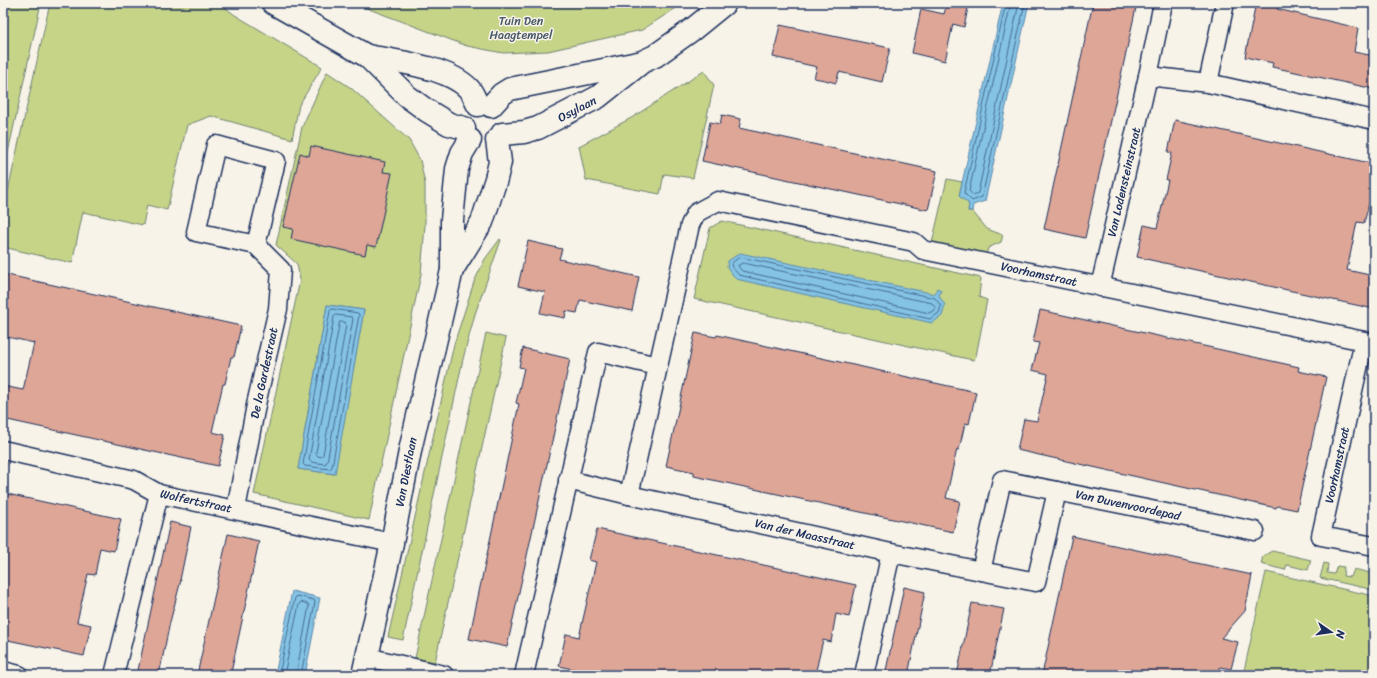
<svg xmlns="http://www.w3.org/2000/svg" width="1377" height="678" font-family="Sriracha,sans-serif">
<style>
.green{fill:#c6d488;stroke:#708273;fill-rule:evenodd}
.water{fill:#84c3e4;stroke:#5a88ae}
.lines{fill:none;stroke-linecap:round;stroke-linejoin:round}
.shore{stroke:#456a94;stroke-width:1}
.building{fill:#dea696;stroke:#1b2f5e}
.street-casing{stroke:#1b2f5e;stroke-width:21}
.secondary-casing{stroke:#1b2f5e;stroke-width:25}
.street{stroke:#f7f3e8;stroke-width:18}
.secondary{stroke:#f7f3e8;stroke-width:22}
.labels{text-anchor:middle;stroke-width:3;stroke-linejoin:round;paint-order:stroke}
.park-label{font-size:12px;fill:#465868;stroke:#f7f3e8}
.street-label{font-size:12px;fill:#1b2f5e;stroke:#f7f3e8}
</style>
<rect width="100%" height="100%" fill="#f7f3e8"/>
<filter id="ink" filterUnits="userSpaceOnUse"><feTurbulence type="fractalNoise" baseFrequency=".025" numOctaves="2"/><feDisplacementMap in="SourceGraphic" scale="8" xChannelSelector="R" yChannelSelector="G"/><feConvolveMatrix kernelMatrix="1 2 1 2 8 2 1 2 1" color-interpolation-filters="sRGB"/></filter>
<g filter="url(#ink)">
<g class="green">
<polygon points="7,3 41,3 5,166 3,165 3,6"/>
<polygon points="50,3 219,3 235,15 322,67 299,105 292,139 211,116 187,125 167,210 147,205 143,225 83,212 72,263 3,247 3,213"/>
<polygon points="353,3 684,3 642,30 548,51 503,53 467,46"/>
<polygon points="704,71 714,85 693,178 664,174 660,194 586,180 579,146 633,117"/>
<path d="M327,72L351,88L409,140L420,160L425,184V225L421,274L369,520L254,494L300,280L297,264L276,245L302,127ZM327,305L364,310L334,474L298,469Z"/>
<polygon points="947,179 962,182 959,196 969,204 968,211 972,211 987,229 1003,235 1001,242 988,248 986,255 932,243"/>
<polygon points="722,221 981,278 979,297 987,300 976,356 973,360 694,299 710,228"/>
<polygon points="500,239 501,240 475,314 463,359 403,640 388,637 454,344 474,282 485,259"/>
<polygon points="486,333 506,338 435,662 415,658"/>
<polygon points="1272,551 1311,560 1308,570 1287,565 1285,570 1261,564 1263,556"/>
<polygon points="1324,563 1328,564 1327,573 1334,574 1337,566 1344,567 1343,576 1351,577 1354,569 1374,574 1374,590 1320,578"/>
<polygon points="1266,572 1374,596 1374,675 1243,675"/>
</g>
<g class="water">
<polygon points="1003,3 1029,3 985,201 973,205 972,211 968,211 969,204 959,196"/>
<polygon points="740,253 935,294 937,288 941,290 939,296 945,305 942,316 932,323 736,279 727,267 728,261"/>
<polygon points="327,305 364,310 335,474 298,469"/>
<polygon points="292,591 320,598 305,675 275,675"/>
</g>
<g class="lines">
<g class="shore">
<polyline points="1006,3 964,193 972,201 982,197 1025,3"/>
<polyline points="1011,3 969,191 973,195 978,193 1019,3"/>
<polygon points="740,257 935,298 941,306 939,313 930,319 739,275 731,266 732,263"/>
<polygon points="743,263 932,303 935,307 935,310 929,313 742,271 738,266"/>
<polygon points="332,309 358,313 359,315 332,467 330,469 305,466 303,464 330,311"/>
<polygon points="336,315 352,317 353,319 327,462 325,464 311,462 309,460 334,317"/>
<polygon points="340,322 345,322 346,325 323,455 321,457 318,456 316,454"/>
<polyline points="279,675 295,598 297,596 314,600 315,602 301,675"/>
<polyline points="284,675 299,604 301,602 308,604 309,606 296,675"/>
</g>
</g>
<g class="building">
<polygon points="947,3 968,8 964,27 953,24 945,61 912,53 921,9 944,14"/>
<polygon points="1093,3 1137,3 1085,238 1044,229"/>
<polygon points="1256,3 1279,3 1277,9 1358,28 1354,52 1374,56 1374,89 1272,67 1273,63 1245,57"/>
<polygon points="780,25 890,48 882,82 839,72 836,83 825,80 814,78 817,67 773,57"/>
<polygon points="722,115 741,119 739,128 937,171 928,210 702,161 710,122 720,124"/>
<polygon points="1175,120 1374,164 1374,197 1371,196 1364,223 1357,222 1347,270 1374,276 1374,309 1137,257 1144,225 1157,228 1168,180 1166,180 1172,153 1168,152"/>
<polygon points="311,146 385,162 383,172 392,173 376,247 367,245 365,255 291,239 293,229 283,227 300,153 309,156"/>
<polygon points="528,241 562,249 559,259 639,277 632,311 580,300 577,313 566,311 565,318 540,313 545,292 518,286"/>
<polygon points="3,274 241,326 234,357 231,357 225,384 223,384 212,432 225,435 218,466 3,419 3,386 23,390 34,343 3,336"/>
<polygon points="1040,310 1299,367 1298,371 1326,377 1297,510 1277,506 1276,508 1017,450 1024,419 1037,421 1048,374 1032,370 1039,343 1033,342"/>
<polygon points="695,333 716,337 717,335 976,392 969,424 965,423 959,450 957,449 946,498 960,501 953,532 694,476 694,472 666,466"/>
<polygon points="523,348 570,359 507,647 469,639 519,404 516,403 524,368 519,367"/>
<polygon points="3,493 121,519 114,551 100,548 95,575 88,574 77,622 91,625 84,656 3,639"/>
<polygon points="170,522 191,527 180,580 181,580 170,622 159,675 137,675"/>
<polygon points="597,529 856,585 849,617 836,614 831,642 823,640 815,675 600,675 559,666 566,634 579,637 596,562 589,560"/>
<polygon points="228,534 259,541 232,668 230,675 197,675"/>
<polygon points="1072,536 1252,575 1245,611 1221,638 1238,642 1231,669 1220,667 1220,675 1042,675"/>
<polygon points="904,587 925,592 908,675 885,675"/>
<polygon points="972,603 1004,609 990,675 957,675"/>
</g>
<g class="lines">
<defs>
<g id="street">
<polyline points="1148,76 1208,83 1374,120"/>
<polyline points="1208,83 1225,3"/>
<polyline points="1100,287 1148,76 1163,3"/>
<polyline points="1364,341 1321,536 1374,546"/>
<polyline points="3,450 134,480 159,494 392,543"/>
<polyline points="568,480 629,495 891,553 1036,582 1057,491"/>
<polyline points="629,495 690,225 696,213 718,201 914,242 923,250 1374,343"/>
<polyline points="236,509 257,400 278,309 281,270 256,245 196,232 216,145 276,161 256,245"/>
<polyline points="981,571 1002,480 1255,531"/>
<polyline points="367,657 444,675"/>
<polyline points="3,671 19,675"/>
<polyline points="114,675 159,494"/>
<polyline points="524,675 598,352 657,366"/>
<polyline points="864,675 891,553"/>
</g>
<g id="secondary">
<polyline points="273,3 367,56 407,96 426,110 449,124 464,128"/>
<path d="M367,56C395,61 449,67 469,89C473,93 475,100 478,105"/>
<polyline points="491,106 502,94 510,89 638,63"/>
<polyline points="502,134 524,132 538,128 598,97 642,62 655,56 693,29 725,3"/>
<polyline points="452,270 482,222 496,179 500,162 497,140"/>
<polyline points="363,675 392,543 411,446 452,270 452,220 457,169 462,153 470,140"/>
</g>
</defs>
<use href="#street" class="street-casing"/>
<use href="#secondary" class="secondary-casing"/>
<use href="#street" class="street"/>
<use href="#secondary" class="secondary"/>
</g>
</g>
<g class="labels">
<g class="park-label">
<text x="521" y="25">Tuin Den<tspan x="521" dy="14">Haagtempel</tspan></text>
</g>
<g class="street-label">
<text transform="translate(577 109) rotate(-28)" y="4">Osylaan</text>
<text transform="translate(1124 182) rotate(-77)" y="4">Van Lodensteinstraat</text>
<text transform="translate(1039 274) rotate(12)" y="4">Voorhamstraat</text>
<text transform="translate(264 373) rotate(-78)" y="4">De la Gardestraat</text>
<text transform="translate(1337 465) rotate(-78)" y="4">Voorhamstraat</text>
<text transform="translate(406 472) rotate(-79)" y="4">Van Diestlaan</text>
<text transform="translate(196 501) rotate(12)" y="4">Wolfertstraat</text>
<text transform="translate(1128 505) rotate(12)" y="4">Van Duvenvoordepad</text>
<text transform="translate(805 534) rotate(13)" y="4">Van der Maasstraat</text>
</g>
</g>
<rect width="1377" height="678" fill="none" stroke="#f7f3e8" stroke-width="16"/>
<rect x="8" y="8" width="1361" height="662" fill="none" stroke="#1b2f5e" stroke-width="1.5" filter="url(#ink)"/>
<g transform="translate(1331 632) rotate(103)" stroke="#f7f3e8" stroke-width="3" paint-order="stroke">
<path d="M0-3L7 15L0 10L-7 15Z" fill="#1b2f5e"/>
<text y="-6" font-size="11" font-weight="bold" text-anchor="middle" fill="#1b2f5e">N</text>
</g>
</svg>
